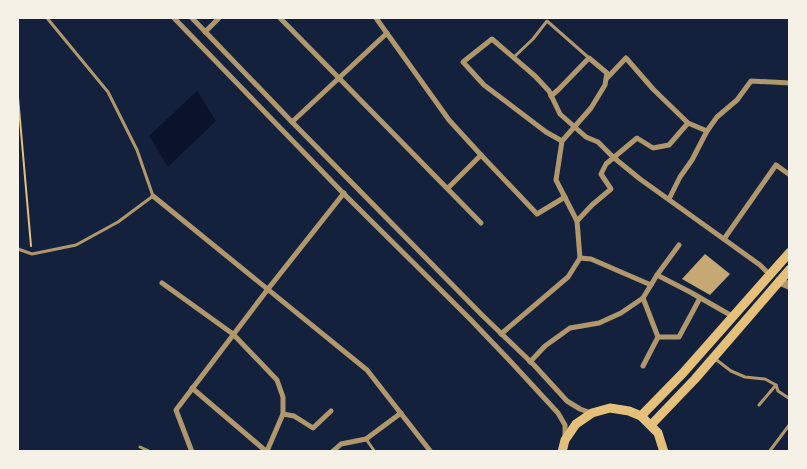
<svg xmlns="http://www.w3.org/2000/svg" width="807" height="469" font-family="Montserrat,sans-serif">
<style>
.water{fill:#0b132b}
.building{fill:#c6a872}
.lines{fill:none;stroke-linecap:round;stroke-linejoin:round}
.path{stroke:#e5c07b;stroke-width:2}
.service{stroke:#b1986c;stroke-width:3}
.minor{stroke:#b1986c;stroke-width:5}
.tertiary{stroke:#b1986c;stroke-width:8}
.secondary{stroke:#e5c07b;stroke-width:9}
</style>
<rect width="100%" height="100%" fill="#14213d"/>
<polygon class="water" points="197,91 216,121 168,167 149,136"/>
<polygon class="building" points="705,254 730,274 710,295 682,279"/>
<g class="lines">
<polyline class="path" points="18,97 31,246"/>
<g class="service">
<polyline points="514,57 533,39 547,21 589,58"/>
<polyline points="18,249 32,254 76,245 118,222 153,196 137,150 108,92 47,18"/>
<polyline points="714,358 731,371 745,377 765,379 776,385 778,391 790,399"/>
<polyline points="759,405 776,385"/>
<polyline points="366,439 375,452"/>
<polyline points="140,447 151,452"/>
<polyline points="769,452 790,424"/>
</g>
<g class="minor">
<polyline points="174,18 344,194 470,319 511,362 558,413 565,425 565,440"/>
<polyline points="192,18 292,122 482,315 534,365 567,401 580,409 591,413"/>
<polyline points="280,18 481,223"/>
<polyline points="376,18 449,120 481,155 537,214 565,197"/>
<polyline points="205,32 219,18"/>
<polyline points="607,78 626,58 653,89 688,123"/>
<polyline points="292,122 387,33"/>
<polyline points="562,141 546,132 484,85 463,62 492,39 535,76 549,91 560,114 586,137 598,142 613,157 640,179 760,265 769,274"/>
<polyline points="448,188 481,155"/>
<polyline points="153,196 367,370 431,452"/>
<polyline points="669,199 680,177 692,160 707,131 717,117 737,100 751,81 790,83"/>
<polyline points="577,221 592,205 611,189 601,174 606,164 637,138 653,148 669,145 688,123 707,131"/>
<polyline points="724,239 776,165 790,175"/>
<polyline points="580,258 591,259 651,285"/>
<polyline points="657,275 690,292 732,316"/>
<polyline points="162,283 233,334 277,380 283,397 283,414 267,451"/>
<polyline points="643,298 658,337 643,366"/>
<polyline points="501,334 568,277 580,258 577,221 556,180 562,141 591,108 605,85 607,73 589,58 558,90 551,96"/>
<polyline points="658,337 679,337 700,298"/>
<polyline points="530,362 545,346 570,328 599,323 621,313 643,298 657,275 679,245"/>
<polyline points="192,388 267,452"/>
<polyline points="283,414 294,416 313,428 331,411"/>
<polyline points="192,452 176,410 268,289 344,193"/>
<polyline points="332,452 341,444 366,439 401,413"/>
</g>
<polyline class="tertiary" points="779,281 790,286"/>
<g class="secondary">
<polyline points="641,416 683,373 790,252"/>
<polyline points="651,425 695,379 790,269"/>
<polyline points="562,452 565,440 576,424 592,413 610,408 629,411 641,416 658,433 664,452"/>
</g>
</g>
<rect width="807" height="469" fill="none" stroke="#f6f1e7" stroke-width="38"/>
</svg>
